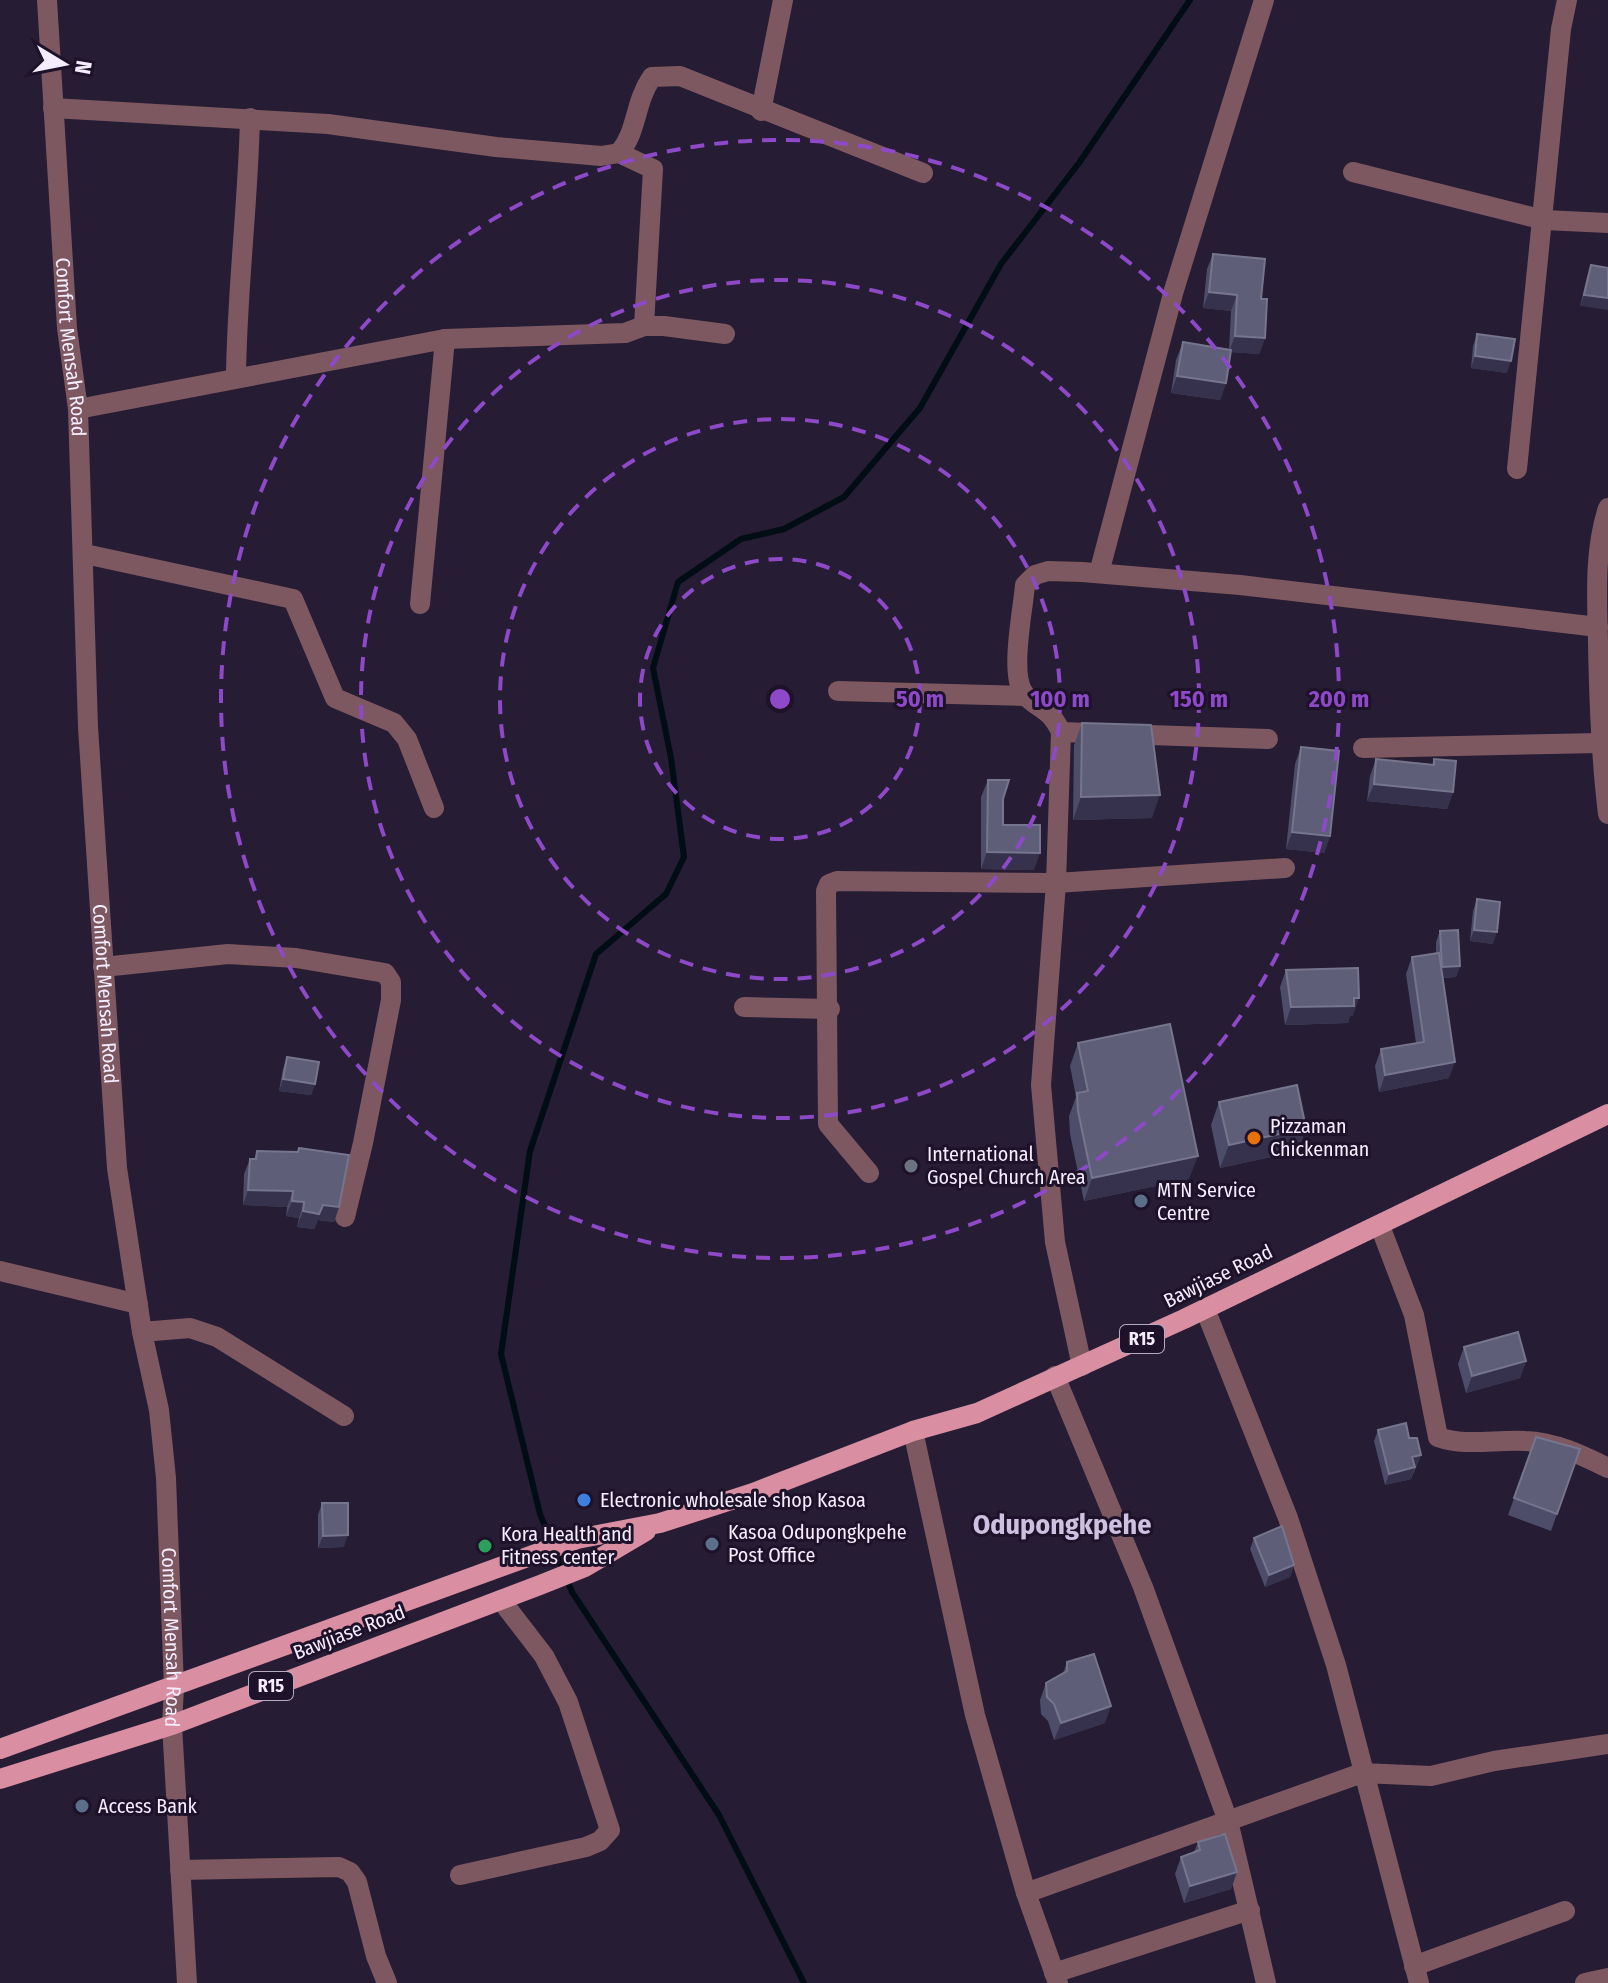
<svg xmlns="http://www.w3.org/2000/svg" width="1608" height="1983" font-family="'Fira Sans Condensed',sans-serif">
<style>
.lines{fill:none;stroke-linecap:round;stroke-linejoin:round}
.stream{stroke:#000d14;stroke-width:6}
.minor{stroke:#7d5861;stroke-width:20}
.primary{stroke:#d98ea2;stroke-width:20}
.wall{fill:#4d4d69}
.shaded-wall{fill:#36324d}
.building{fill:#5f5e79;stroke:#76758e;stroke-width:2}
.ring{fill:none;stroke:#8d49c8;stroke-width:4;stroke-dasharray:14 10}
.food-dot{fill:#e8710a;stroke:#1d1229;stroke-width:3}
.worship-dot{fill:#6b7280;stroke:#1d1229;stroke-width:3}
.service-dot{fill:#5c6f8a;stroke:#1d1229;stroke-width:3}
.shop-dot{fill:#3f7fe0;stroke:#1d1229;stroke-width:3}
.leisure-dot{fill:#2e9e5b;stroke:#1d1229;stroke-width:3}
.labels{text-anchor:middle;stroke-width:6;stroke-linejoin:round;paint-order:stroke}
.shield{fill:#1d1229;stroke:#b4abbe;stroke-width:2}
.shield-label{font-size:18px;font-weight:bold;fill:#f4edfe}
.street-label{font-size:20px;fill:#f4edfe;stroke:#1d1229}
.poi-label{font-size:20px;fill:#f4edfe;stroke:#1d1229;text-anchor:start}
.district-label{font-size:28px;font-weight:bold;fill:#cdc0e0;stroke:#1d1229}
.centre{fill:#8d49c8;stroke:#1d1229;stroke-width:4}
.ring-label{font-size:24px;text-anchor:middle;font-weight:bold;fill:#8d49c8;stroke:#1d1229;stroke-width:6;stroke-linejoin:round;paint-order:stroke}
</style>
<rect width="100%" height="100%" fill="#261c33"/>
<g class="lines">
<polyline class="stream" points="804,1983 719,1815 572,1592 540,1514 501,1354 530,1151 596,954 666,894 684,857 671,758 653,668 678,582 741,539 784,529 844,497 920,408 1001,264 1079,163 1190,0"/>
<g class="minor">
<path id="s1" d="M47,0L67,328L78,409L88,727L117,1168L142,1332L159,1410L166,1478L174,1687L172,1725L187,1983"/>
<path d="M53,108L328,124L496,147L601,156L619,153C638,131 634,103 652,77L680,76L923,173"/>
<polyline points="761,111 783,0"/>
<polyline points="619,153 653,169 644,326"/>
<polyline points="1353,172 1544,220 1608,223"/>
<path d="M236,376C237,289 248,205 250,118"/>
<polyline points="78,409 445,339 625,333 644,326 664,326 725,334"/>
<polyline points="1517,469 1561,29 1567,0"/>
<path d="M1608,508C1594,551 1597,596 1598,642C1599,700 1601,757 1608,814"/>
<polyline points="85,554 293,599 335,698 394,723 407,739 434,808"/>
<polyline points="1099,573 1174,290 1264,0"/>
<polyline points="420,604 445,339"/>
<polyline points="838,691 1025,696"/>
<polyline points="1061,732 1268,739"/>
<polyline points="1363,748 1600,743"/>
<polyline points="103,967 228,954 296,958 385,973 391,982 391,1000 363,1143 345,1217"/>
<polyline points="744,1007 830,1009"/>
<polyline points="869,1173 828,1124 826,891 829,884 837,881 1056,883 1285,868"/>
<path d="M1380,1226L1414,1315L1438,1437C1466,1447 1496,1439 1525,1441C1555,1442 1582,1455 1608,1468"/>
<polyline points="0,1271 138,1304"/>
<polyline points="1205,1309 1288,1518 1336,1665 1419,1983"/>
<polyline points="142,1332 190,1328 217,1337 344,1416"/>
<path d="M1082,1366L1055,1242L1041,1085L1056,883L1061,732C1048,704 1034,709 1023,692C1010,672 1023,610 1025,585L1035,575L1048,571L1082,572L1240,585L1598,627"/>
<polyline points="1055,1376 1143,1587 1228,1821 1266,1983"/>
<polyline points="913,1431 975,1715 1026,1893 1058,1983"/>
<polyline points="180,1870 339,1867 350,1872 357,1882 376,1956 387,1983"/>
<polyline points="460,1875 586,1847 600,1841 610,1830 568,1702 544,1656 501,1600"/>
<polyline points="1026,1893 1362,1773 1431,1776 1494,1761 1608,1744"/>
<polyline points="1414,1966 1565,1911"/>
<polyline points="1054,1973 1250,1910"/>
<polyline points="1585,1983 1608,1978"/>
</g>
<g class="primary">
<polyline points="0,1749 577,1539 660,1523 753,1493 913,1431 977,1413 1184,1319 1608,1114"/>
<polyline points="0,1779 172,1725 540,1585 585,1567 646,1531"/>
</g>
</g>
<g class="wall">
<polygon points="1213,254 1261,299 1265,338 1259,354 1231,352 1226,383 1220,400 1171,393 1176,360 1183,342 1229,349 1231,311 1203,308 1207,269"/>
<polygon points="1591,265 1608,268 1580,306 1587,277"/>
<polygon points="1477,334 1507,373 1471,368 1473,346"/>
<polygon points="1082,723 1152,818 1073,820 1074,745"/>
<polygon points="1301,747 1330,836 1324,853 1286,849 1295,764"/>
<polygon points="1376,759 1432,765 1434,759 1453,792 1447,809 1367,801 1370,776"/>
<polygon points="988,780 1003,799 1003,825 1034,870 981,869 981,797"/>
<polygon points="1477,899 1493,944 1470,941 1473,911"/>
<polygon points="1440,931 1460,966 1456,977 1443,978 1449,1078 1379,1092 1375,1066 1381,1049 1416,1043 1406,974 1412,957 1436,954 1436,942"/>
<polygon points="1286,970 1353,1016 1350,1016 1348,1023 1285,1025 1280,987"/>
<polygon points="1078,1043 1189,1179 1084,1201 1070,1134 1069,1116 1076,1097 1070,1066"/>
<polygon points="287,1057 315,1084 311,1095 279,1091 283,1069"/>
<polygon points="1219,1102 1306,1128 1298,1151 1220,1168 1211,1125"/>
<polygon points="299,1148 339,1207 334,1222 318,1220 314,1229 297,1227 299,1218 286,1216 287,1207 243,1205 244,1174 250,1159 254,1159 257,1151 297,1152"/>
<polygon points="1464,1347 1526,1361 1520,1378 1466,1393 1458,1364"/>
<polygon points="1378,1430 1409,1438 1421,1455 1411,1479 1385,1485 1374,1441"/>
<polygon points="1536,1437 1580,1449 1551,1531 1508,1515"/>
<polygon points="322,1503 344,1547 318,1548 318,1515"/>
<polygon points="1254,1538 1294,1565 1290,1577 1265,1587 1250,1549"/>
<polygon points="1067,1662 1105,1723 1054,1740 1048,1721 1041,1714 1040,1700 1046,1683 1063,1673"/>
<polygon points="1198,1842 1237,1872 1231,1889 1184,1903 1175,1874 1181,1857 1194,1852"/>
</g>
<g class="shaded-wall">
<polygon points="1209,292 1237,295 1231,311 1203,308"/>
<polygon points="1584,295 1608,298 1608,310 1580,306"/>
<polygon points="1235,336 1265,338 1259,354 1229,352"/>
<polygon points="1475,356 1511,361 1507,373 1471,368"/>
<polygon points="1177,376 1226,383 1220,400 1171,393"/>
<polygon points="1374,784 1453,792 1447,809 1367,801"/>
<polygon points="1160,795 1152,818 1073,820 1081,797"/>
<polygon points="1292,832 1330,836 1324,853 1286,849"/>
<polygon points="987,852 1040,853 1034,870 981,869"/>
<polygon points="1474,930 1497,932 1493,944 1470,941"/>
<polygon points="1460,966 1456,977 1438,978 1442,967"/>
<polygon points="1354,998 1359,998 1353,1016 1350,1016 1348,1023 1285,1025 1291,1007"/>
<polygon points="1455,1062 1449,1078 1379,1092 1385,1075"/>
<polygon points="283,1079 315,1084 311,1095 279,1091"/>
<polygon points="1306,1128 1298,1151 1220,1168 1229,1145"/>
<polygon points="1198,1156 1189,1179 1084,1201 1092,1178"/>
<polygon points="248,1190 293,1191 287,1207 243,1205"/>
<polygon points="292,1201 304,1202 299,1218 286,1216"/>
<polygon points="323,1205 339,1207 334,1222 318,1220 314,1229 297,1227 303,1211"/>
<polygon points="1526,1361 1520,1378 1466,1393 1472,1376"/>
<polygon points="1421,1455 1416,1466 1408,1468 1412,1457"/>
<polygon points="1415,1467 1411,1479 1385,1485 1389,1474"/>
<polygon points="348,1535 344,1547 318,1548 323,1536"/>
<polygon points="1294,1565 1290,1577 1265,1587 1269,1575"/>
<polygon points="1111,1706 1105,1723 1054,1740 1061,1723"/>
<polygon points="1237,1872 1231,1889 1184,1903 1190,1886"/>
</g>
<g class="building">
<polygon points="1213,254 1265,259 1261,299 1267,299 1265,338 1235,336 1237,295 1209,292"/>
<polygon points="1591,265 1608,268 1608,298 1584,295"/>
<polygon points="1477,334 1515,339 1511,361 1475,356"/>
<polygon points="1183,342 1231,350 1226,383 1177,376"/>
<polygon points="1082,723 1151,725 1160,795 1081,797"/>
<polygon points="1301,747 1339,751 1330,836 1292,832"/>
<polygon points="1376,759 1434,765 1434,759 1456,761 1453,792 1374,784"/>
<polygon points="988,780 1009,780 1003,799 1003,825 1040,825 1040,853 987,852"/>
<polygon points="1477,899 1500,902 1497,932 1474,930"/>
<polygon points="1458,930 1460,966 1442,967 1440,931"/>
<polygon points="1439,953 1455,1062 1385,1075 1381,1049 1424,1042 1412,957"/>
<polygon points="1358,968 1359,998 1354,998 1354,1006 1291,1007 1286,970"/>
<polygon points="1170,1024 1198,1156 1092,1178 1078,1111 1077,1093 1088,1091 1078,1043"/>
<polygon points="287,1057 319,1062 315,1084 283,1079"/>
<polygon points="1297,1085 1306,1128 1229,1145 1219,1102"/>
<polygon points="299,1148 349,1155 339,1207 323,1205 319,1214 303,1211 304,1202 292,1201 293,1191 248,1190 250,1159 256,1159 257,1151 298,1152"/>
<polygon points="1518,1332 1526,1361 1472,1376 1464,1347"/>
<polygon points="1406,1423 1409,1438 1417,1438 1421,1455 1412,1457 1415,1467 1389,1474 1378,1430"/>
<polygon points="1536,1437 1580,1449 1557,1514 1514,1498"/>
<polygon points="322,1503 348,1503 348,1535 323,1536"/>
<polygon points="1282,1526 1294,1565 1269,1575 1254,1538"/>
<polygon points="1094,1654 1111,1706 1061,1723 1054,1704 1047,1697 1046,1683 1067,1671 1067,1662"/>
<polygon points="1225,1834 1237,1872 1190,1886 1181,1857 1200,1850 1198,1842"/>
</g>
<g class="ring">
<circle cx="780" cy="699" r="140"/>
<circle cx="780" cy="699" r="280"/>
<circle cx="780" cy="699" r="419"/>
<circle cx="780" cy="699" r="559"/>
</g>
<circle class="food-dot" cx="1254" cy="1138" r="8"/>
<circle class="worship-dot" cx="911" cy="1166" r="8"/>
<g class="service-dot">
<circle cx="1141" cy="1201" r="8"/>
<circle cx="712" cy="1544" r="8"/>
<circle cx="82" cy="1806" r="8"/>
</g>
<circle class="shop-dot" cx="584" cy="1500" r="8"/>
<circle class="leisure-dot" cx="485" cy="1546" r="8"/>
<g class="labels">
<g class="shield">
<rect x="1120" y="1325" width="44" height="28" rx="6"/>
<rect x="249" y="1672" width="44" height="28" rx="6"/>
</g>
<g class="shield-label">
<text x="1142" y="1345">R15</text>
<text x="271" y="1692">R15</text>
</g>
<g class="street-label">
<text dy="7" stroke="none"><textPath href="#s1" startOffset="348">Comfort Mensah Road</textPath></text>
<text dy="7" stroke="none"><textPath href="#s1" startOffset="996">Comfort Mensah Road</textPath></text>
<text transform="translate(1218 1276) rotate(-26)" y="7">Bawjiase Road</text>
<text transform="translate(349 1632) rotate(-21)" y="7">Bawjiase Road</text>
<text dy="7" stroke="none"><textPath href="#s1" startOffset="1644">Comfort Mensah Road</textPath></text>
</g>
<g class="poi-label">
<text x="1270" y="1133">Pizzaman<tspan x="1270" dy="23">Chickenman</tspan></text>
<text x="927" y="1161">International<tspan x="927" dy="23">Gospel Church Area</tspan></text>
<text x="1157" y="1197">MTN Service<tspan x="1157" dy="23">Centre</tspan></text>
<text x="600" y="1507">Electronic wholesale shop Kasoa</text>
<text x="728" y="1539">Kasoa Odupongkpehe<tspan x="728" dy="23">Post Office</tspan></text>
<text x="501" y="1541">Kora Health and<tspan x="501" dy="23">Fitness center</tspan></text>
<text x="98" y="1813">Access Bank</text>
</g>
<g class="district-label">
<text x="1062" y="1534">Odupongkpehe</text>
</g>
</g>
<circle cx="780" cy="699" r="12" class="centre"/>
<g class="ring-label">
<text x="920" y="707">50 m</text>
<text x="1060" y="707">100 m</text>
<text x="1199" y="707">150 m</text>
<text x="1339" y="707">200 m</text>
</g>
<g transform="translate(64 64) rotate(100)" stroke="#1d1229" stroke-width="6" paint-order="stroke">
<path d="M0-6L14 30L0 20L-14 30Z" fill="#f4edfe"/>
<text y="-12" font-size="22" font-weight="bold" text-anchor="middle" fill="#f4edfe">N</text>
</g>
</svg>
